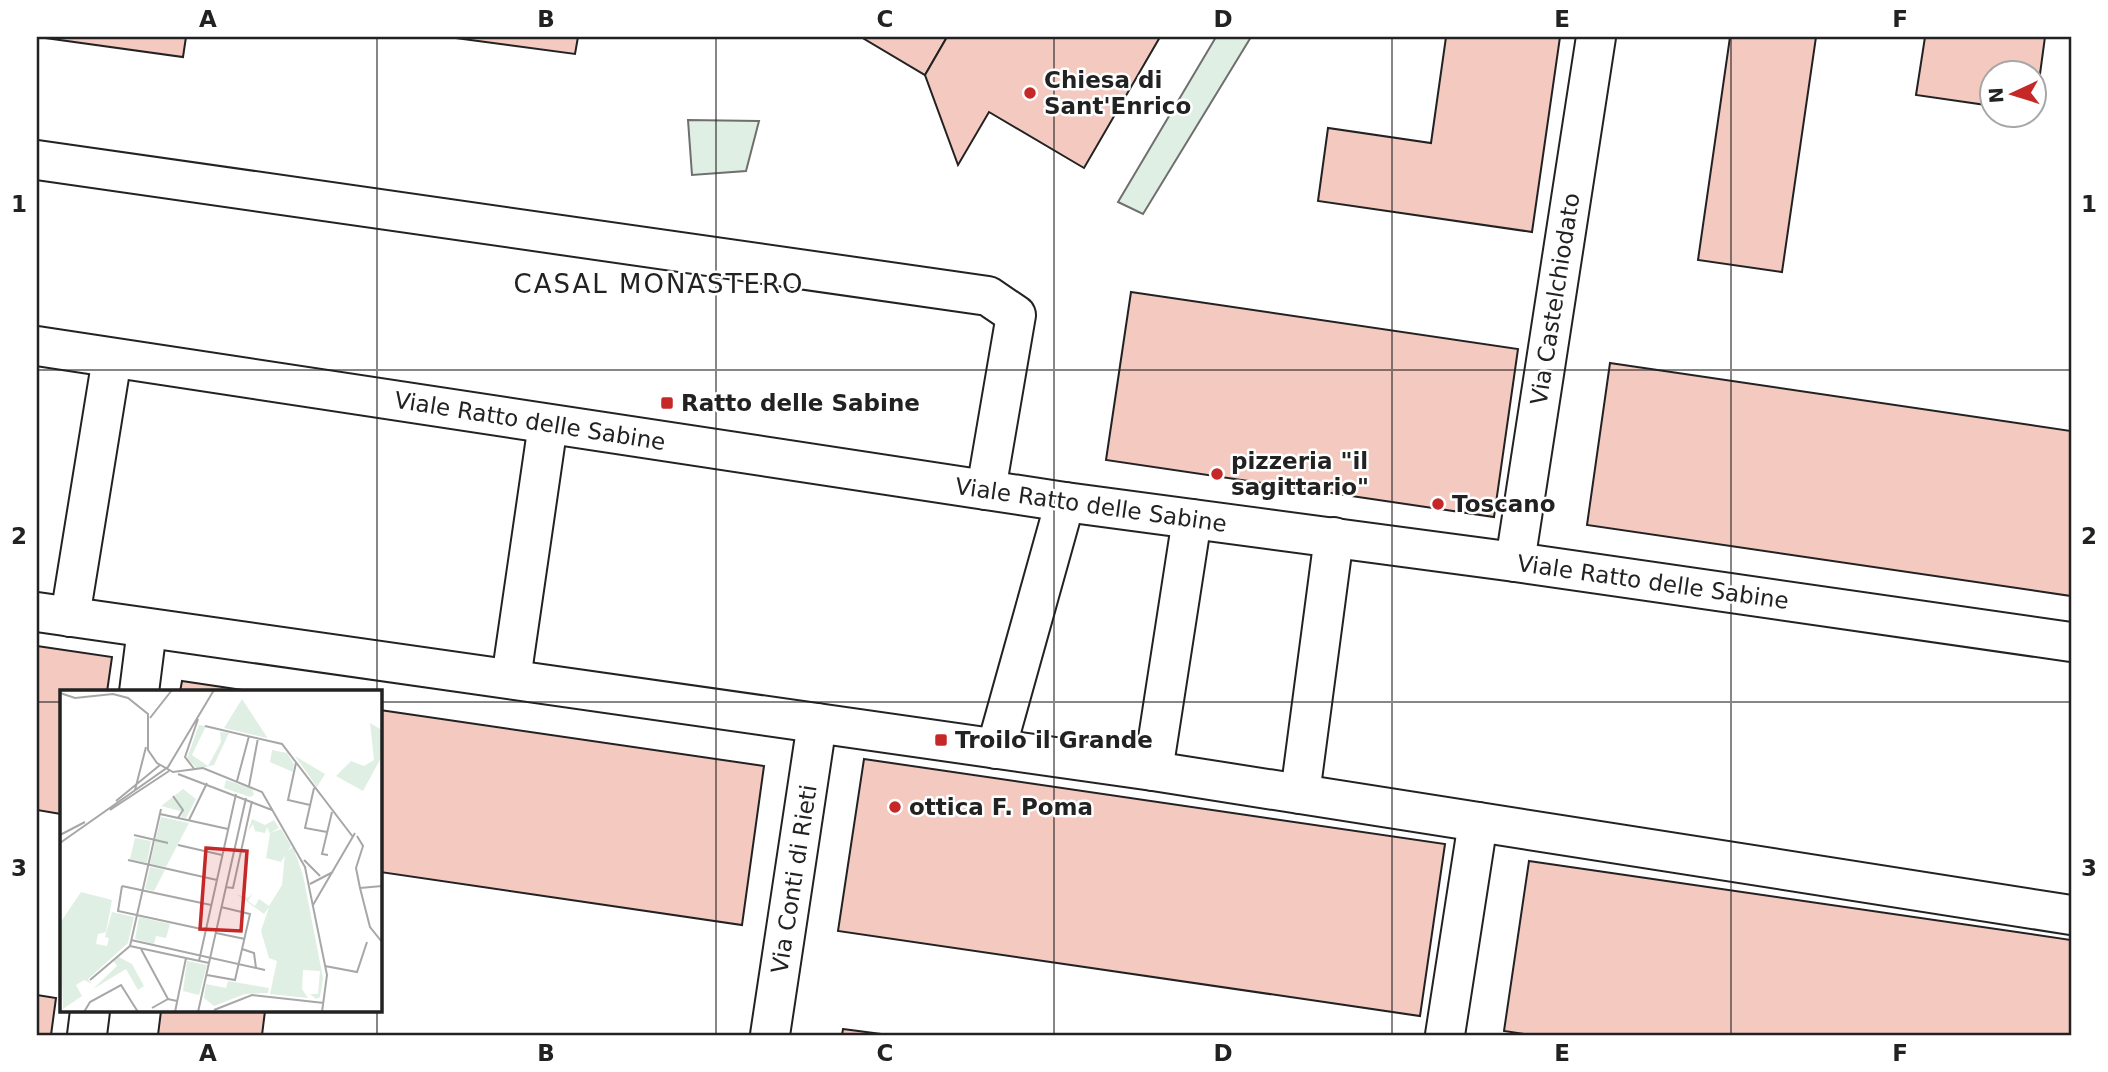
<svg xmlns="http://www.w3.org/2000/svg" width="2108" height="1072" font-family="'DejaVu Sans',sans-serif">
<style>
.green{fill:#e0efe3;stroke:#6f6f6f;stroke-width:2}
.building{fill:#f3c9c0;stroke:#222;stroke-width:2}
.lines{fill:none;stroke-linecap:round;stroke-linejoin:round}
.minor-casing{stroke:#222;stroke-width:42}
.minor{stroke:#fff;stroke-width:38}
.grid{fill:none;stroke:#222;stroke-width:2;stroke-opacity:0.55}
.poi-dot{fill:#c62828;stroke:#fff;stroke-width:2.5}
.labels{text-anchor:middle;stroke-width:5;stroke-linejoin:round;paint-order:stroke}
.poi-label{font-size:23px;font-weight:bold;fill:#222;stroke:#fff;text-anchor:start}
.street-label{font-size:23px;fill:#222;stroke:#fff}
.quarter-label{font-size:26px;letter-spacing:2px;fill:#222;stroke:#fff}
.inset-road{fill:none;stroke:#a7a7a7;stroke-width:2}
.view{fill:#c62828;fill-opacity:0.15;stroke:#c62828;stroke-width:3.5}
.inset-edge{fill:none;stroke:#222;stroke-width:3.5}
.neatline{fill:none;stroke:#222;stroke-width:2.5}
.grid-label{font-size:23px;text-anchor:middle;font-weight:bold;fill:#222}
</style>
<rect width="100%" height="100%" fill="#fff"/>
<g class="green">
<polygon points="1216,37 1251,37 1143,214 1118,202"/>
<polygon points="688,120 759,121 746,171 692,175"/>
</g>
<g class="building">
<polygon points="38,37 186,37 183,57"/>
<polygon points="448,37 578,37 575,54"/>
<polygon points="861,37 947,37 925,75"/>
<polygon points="947,37 1160,37 1084,168 989,112 958,165 925,75"/>
<polygon points="1446,37 1560,37 1532,232 1318,201 1328,128 1431,143"/>
<polygon points="1730,37 1816,37 1782,272 1698,260"/>
<polygon points="1925,37 2045,37 2035,111 2035,74 1993,74 1993,106 1916,95"/>
<polygon points="1131,292 1518,349 1494,517 1106,460"/>
<polygon points="1610,363 2071,431 2071,596 1587,525"/>
<polygon points="37,646 112,657 107,692 61,692 61,814 37,810"/>
<polygon points="182,681 256,692 180,692"/>
<polygon points="380,710 764,766 742,925 380,872"/>
<polygon points="864,759 1445,844 1420,1016 838,931"/>
<polygon points="1529,861 2071,940 2071,1035 1532,1035 1504,1031"/>
<polygon points="37,995 56,998 51,1035 37,1035"/>
<polygon points="161,1011 265,1011 262,1035 158,1035"/>
<polygon points="843,1029 889,1035 842,1035"/>
</g>
<g class="lines">
<defs>
<g id="minor">
<polyline points="37,160 988,296 1016,315 986,490"/>
<polyline points="37,346 1065,502 1515,562 2071,642"/>
<polyline points="1515,562 1596,37"/>
<polyline points="37,612 1153,771 2071,915"/>
<polyline points="70,617 112,358"/>
<polyline points="511,679 548,424"/>
<polyline points="139,692 147,629"/>
<polyline points="996,749 1065,502"/>
<polyline points="1153,771 1192,519"/>
<polyline points="1300,794 1334,537"/>
<polyline points="87,1035 90,1011"/>
<polyline points="770,1035 817,723"/>
<polyline points="1445,1035 1478,822"/>
</g>
</defs>
<use href="#minor" class="minor-casing"/>
<use href="#minor" class="minor"/>
</g>
<path class="grid" d="M377,37V692M716,37V1035M1054,37V1035M1392,37V1035M1731,37V1035M37,370H2071M37,702H61M380,702H2071M377,1011V1035"/>
<g class="poi-dot">
<circle cx="1030" cy="93" r="7"/>
<rect x="660" y="396" width="14" height="14" rx="3.5"/>
<circle cx="1217" cy="474" r="7"/>
<circle cx="1438" cy="504" r="7"/>
<rect x="934" y="733" width="14" height="14" rx="3.5"/>
<circle cx="895" cy="807" r="7"/>
</g>
<g class="labels">
<g class="poi-label">
<text x="1044" y="88">Chiesa di<tspan x="1044" dy="26">Sant'Enrico</tspan></text>
<text x="681" y="411">Ratto delle Sabine</text>
<text x="1231" y="469">pizzeria "il<tspan x="1231" dy="26">sagittario"</tspan></text>
<text x="1452" y="512">Toscano</text>
<text x="955" y="748">Troilo il Grande</text>
<text x="909" y="815">ottica F. Poma</text>
</g>
<g class="street-label">
<text transform="translate(1555 299) rotate(-81)" y="8">Via Castelchiodato</text>
<text transform="translate(530 421) rotate(9)" y="8">Viale Ratto delle Sabine</text>
<text transform="translate(1091 505) rotate(8)" y="8">Viale Ratto delle Sabine</text>
<text transform="translate(1653 582) rotate(8)" y="8">Viale Ratto delle Sabine</text>
<text transform="translate(794 879) rotate(-81)" y="8">Via Conti di Rieti</text>
</g>
<g class="quarter-label">
<text x="659" y="293">CASAL MONASTERO</text>
</g>
</g>
<g transform="translate(60 690)">
<rect width="322" height="322" fill="#fff"/>
<path d="M182,9L207,47V48L164,38ZM310,33L322,40V66L303,101L276,86L291,71L304,76L314,70ZM139,35L146,36L132,65L148,76L161,52L160,42L169,43L154,75L137,79L127,68ZM212,60L227,63L234,74L233,82L210,72ZM235,66L265,84L257,97ZM166,90L192,99L194,105L190,107L164,98ZM123,99L136,109L126,128L121,127L123,122L101,116ZM101,127L129,133L106,177L90,174ZM192,129L205,135L214,130L219,138L210,143L221,139L231,156L221,172L206,168L210,144L207,137L205,143L195,141L193,134L188,141ZM75,148L91,151L87,173L70,169ZM233,157L243,185L263,288L260,307L256,309L250,304H258L260,281L243,280L242,299L248,308L210,304L217,271L209,268L201,241L209,217L204,224L176,204L188,208L193,203L188,211L195,216L199,209L209,216L222,195L225,163ZM90,177L105,180L94,201L85,199ZM21,202L52,210L46,242L38,244L36,254L47,256L49,248L45,247L52,222L74,227L68,253L28,289L32,294L24,290L16,295L22,306L3,319L0,233ZM79,227L110,234L106,248L96,246L94,254L75,249ZM59,267L72,274L84,296L78,300L66,279L33,299L57,276L53,270ZM127,271L147,275L139,305L123,301ZM168,291L209,298L208,303L185,304L154,316L144,308L146,294L166,298Z" fill="#e0efe3"/>
<path class="inset-road" d="M0,3L15,8L53,4L68,8L88,24V60L97,73L113,82L143,78L202,102L245,177L267,285L262,322M90,28L112,0M145,36L222,54L293,147M236,73L228,110L250,115M135,80L125,67L138,29M118,84L212,120M177,91L189,46M189,96L198,48M254,98L245,138L267,142M75,100L86,57M113,106L123,120L118,128M56,111L100,75M50,120L109,81M100,124L168,139M129,130L147,93M0,145L25,132M74,145L108,153M297,146L303,156L296,178L300,198L310,237L322,252M0,153L108,77L154,0M118,155L162,165M268,165L262,164L272,122M68,170L157,190M244,170L260,186M250,194L273,182M62,196L58,221L146,240M62,196L151,215M165,197L173,198L192,111M300,198L322,196M253,215L295,143M156,243L185,249M71,250L205,280M70,256L101,119M70,256L149,273M81,259L108,309M182,259L194,263L196,278M139,271L176,104M265,276L297,282L307,252M147,285L175,290L190,224L161,217M30,290L70,256M92,318L108,309L117,311M154,320L192,305L264,313M24,322L30,312L61,295L78,322M115,322L126,268M138,322L186,108"/>
<path class="view" d="M146,158L187,161L181,241L140,239Z"/>
<rect width="322" height="322" class="inset-edge"/>
</g>
<rect width="2108" height="1072" fill="none" stroke="#ffffff" stroke-width="77"/>
<g transform="translate(2013 94) rotate(266)"><circle r="33" fill="#ffffff" stroke="#a7a7a7" stroke-width="2"/>
<path d="M0-5L12 26L0 18L-12 26Z" fill="#c62828"/>
<text y="-10" font-size="19" font-weight="bold" text-anchor="middle" fill="#222222">N</text>
</g>
<rect x="38" y="38" width="2032" height="996" class="neatline"/>
<g class="grid-label">
<text x="208" y="27">A</text>
<text x="546" y="27">B</text>
<text x="885" y="27">C</text>
<text x="1223" y="27">D</text>
<text x="1562" y="27">E</text>
<text x="1900" y="27">F</text>
<text x="19" y="212">1</text>
<text x="2089" y="212">1</text>
<text x="19" y="544">2</text>
<text x="2089" y="544">2</text>
<text x="19" y="876">3</text>
<text x="2089" y="876">3</text>
<text x="208" y="1061">A</text>
<text x="546" y="1061">B</text>
<text x="885" y="1061">C</text>
<text x="1223" y="1061">D</text>
<text x="1562" y="1061">E</text>
<text x="1900" y="1061">F</text>
</g>
</svg>
